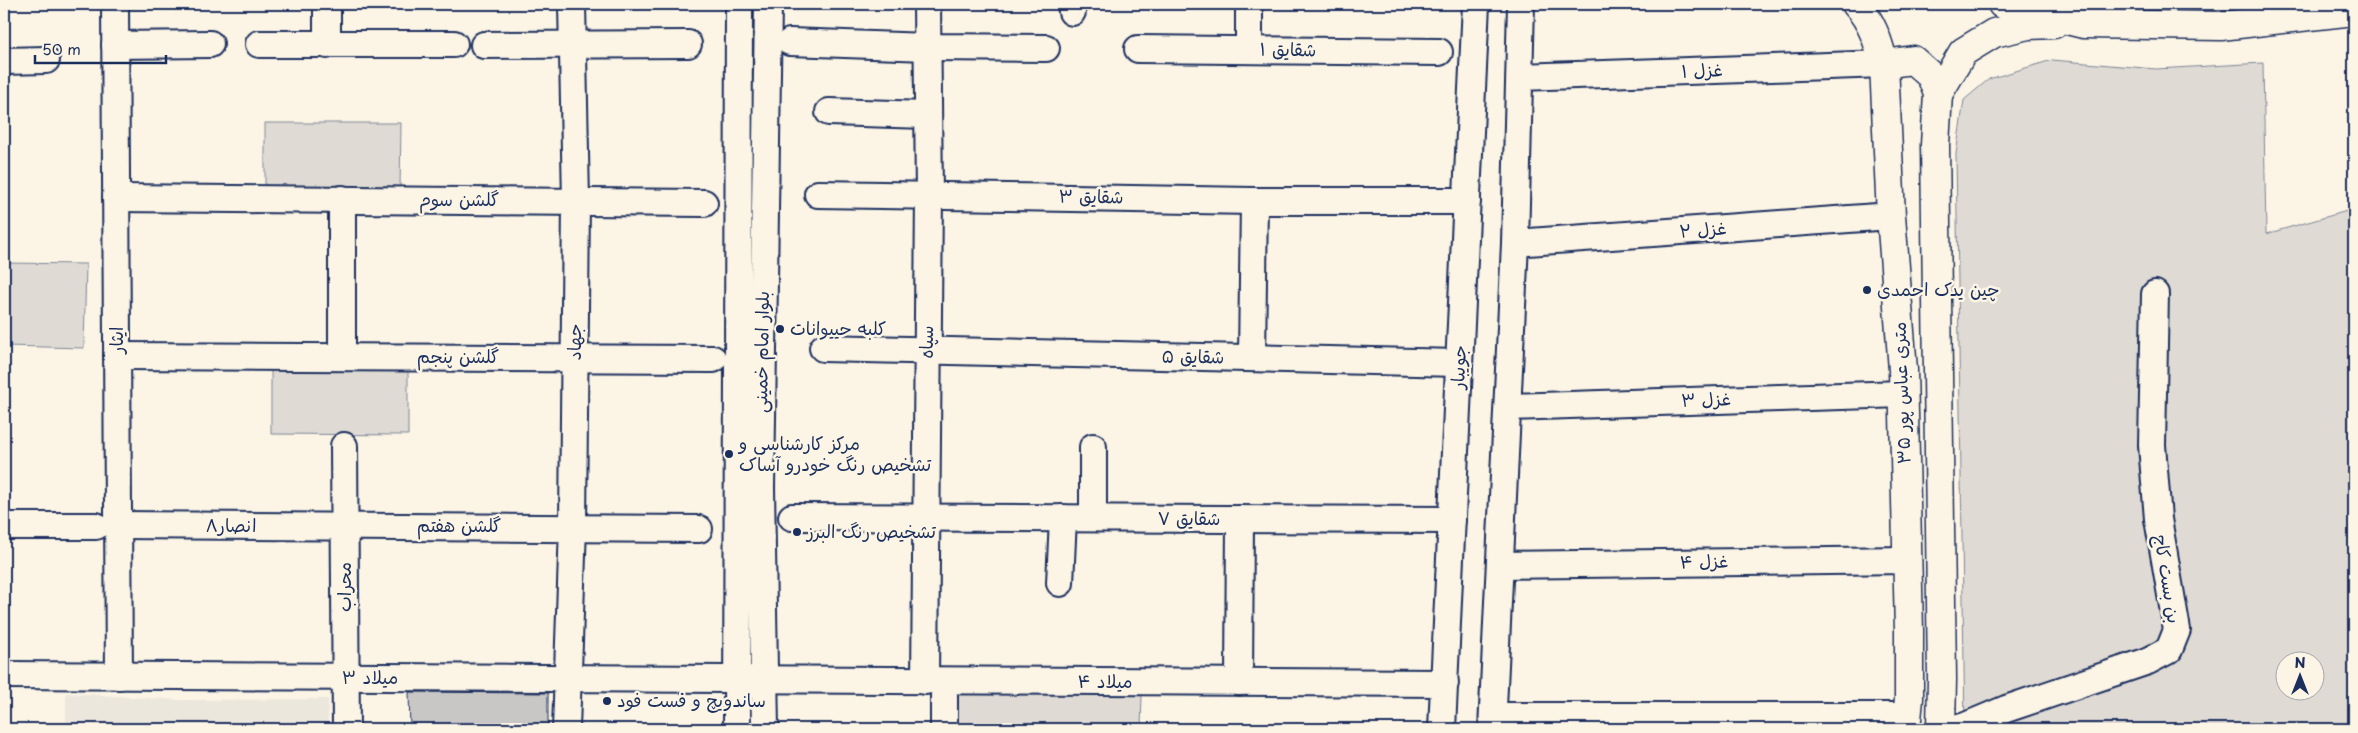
<svg xmlns="http://www.w3.org/2000/svg" width="2358" height="733" font-family="'Playpen Sans','Playpen Sans Arabic',sans-serif">
<style>
.built{fill:#ece7dc}
.green{fill:#dfdbd4;stroke:#7d8599;fill-rule:evenodd}
.building{fill:#c8c7c6;stroke:#1b2f5e}
.lines{fill:none;stroke-linecap:round;stroke-linejoin:round}
.minor-casing{stroke:#1b2f5e;stroke-width:30}
.major-casing{stroke:#1b2f5e;stroke-width:31}
.minor{stroke:#fcf5e5;stroke-width:26}
.major{stroke:#fcf5e5;stroke-width:28}
.poi-dot{fill:#1b2f5e;stroke:#fcf5e5;stroke-width:2}
.labels{text-anchor:middle;stroke-width:5;stroke-linejoin:round;paint-order:stroke}
.street-label{font-size:18px;fill:#1b2f5e;stroke:#fcf5e5}
.poi-label{font-size:18px;fill:#1b2f5e;stroke:#fcf5e5;text-anchor:start}
</style>
<rect width="100%" height="100%" fill="#fcf5e5"/>
<filter id="ink" filterUnits="userSpaceOnUse"><feTurbulence type="fractalNoise" baseFrequency=".02" numOctaves="2"/><feDisplacementMap in="SourceGraphic" scale="10" xChannelSelector="R" yChannelSelector="G"/><feConvolveMatrix kernelMatrix="1 2 1 2 8 2 1 2 1" color-interpolation-filters="sRGB"/></filter>
<g filter="url(#ink)">
<polygon class="built" points="66,693 181,700 328,699 328,729 66,729"/>
<g class="green">
<path d="M2052,60L2156,69L2263,63L2266,234L2354,209V729H1965L1956,154L1964,100L1989,79ZM2286,660H2316V690H2286Z"/>
<polygon points="265,123 401,123 400,189 265,188"/>
<polygon points="4,263 86,264 84,348 4,346"/>
<polygon points="271,368 408,369 408,435 271,434"/>
<polygon points="957,693 1142,694 1141,729 957,729"/>
</g>
<polygon class="building" points="409,692 548,693 548,729 410,729"/>
<g class="lines">
<defs>
<g id="minor">
<polyline points="115,4 119,676"/>
<polyline points="327,4 327,45"/>
<polyline points="1071,4 1072,12"/>
<polyline points="1249,4 1249,49"/>
<polyline points="790,42 927,47 1046,48"/>
<polyline points="259,44 454,44"/>
<polyline points="115,45 210,44"/>
<polyline points="484,45 688,44"/>
<polyline points="1138,49 1439,52"/>
<polyline points="4,61 46,60"/>
<polyline points="1520,77 1884,64"/>
<polyline points="829,112 927,115"/>
<polyline points="818,194 1254,201 1467,201"/>
<polyline points="116,198 704,203"/>
<polyline points="342,199 342,357"/>
<polyline points="1515,243 1891,216"/>
<polyline points="823,348 1459,363"/>
<polyline points="117,356 713,359"/>
<polyline points="1252,358 1254,201"/>
<polyline points="1508,407 1903,394"/>
<polyline points="344,446 346,729"/>
<polyline points="1093,447 1093,518"/>
<polyline points="792,517 1452,520"/>
<polyline points="118,525 699,529"/>
<polyline points="4,526 96,526"/>
<polyline points="1501,565 1907,560"/>
<polyline points="1060,583 1063,518"/>
<polyline points="4,675 1445,683"/>
<polyline points="925,681 929,194 927,4"/>
<polyline points="1239,682 1240,519"/>
<polyline points="1493,716 1907,716"/>
<polyline points="1941,724 1951,728 1963,727 2006,709 2148,661 2169,650 2177,630 2158,519 2152,445 2155,294"/>
<polyline points="566,729 573,526 576,201 572,4"/>
<polyline points="737,729 739,4"/>
<polyline points="765,729 761,488 768,4"/>
<polyline points="944,729 944,695"/>
<polyline points="1442,729 1476,4"/>
<polyline points="1492,729 1515,243 1521,4"/>
</g>
<g id="major">
<path d="M1856,4C1872,22 1878,41 1884,64L1891,216L1903,370L1909,631V699L1906,729"/>
<polyline points="2002,4 2083,24 2221,26 2354,11"/>
<polyline points="1884,64 1913,60 1931,76 1938,94 1935,145 1942,679 1941,729"/>
<polyline points="1938,94 1963,52 1994,33 2028,25 2054,24"/>
</g>
</defs>
<use href="#minor" class="minor-casing"/>
<use href="#major" class="major-casing"/>
<use href="#minor" class="minor"/>
<use href="#major" class="major"/>
</g>
</g>
<g class="poi-dot">
<circle cx="1867" cy="290" r="5"/>
<circle cx="780" cy="329" r="5"/>
<circle cx="729" cy="454" r="5"/>
<circle cx="797" cy="532" r="5"/>
<circle cx="607" cy="701" r="5"/>
</g>
<g class="labels">
<g class="street-label">
<text transform="translate(1288 50) rotate(1)" y="6">شقایق ۱</text>
<text transform="translate(1702 71) rotate(-2)" y="6">غزل ۱</text>
<text transform="translate(1091 197) rotate(1)" y="6">شقایق ۳</text>
<text x="459" y="206">گلشن سوم</text>
<text transform="translate(1703 230) rotate(-4)" y="6">غزل ۲</text>
<text transform="translate(117 340) rotate(-90)" y="6">ایثار</text>
<text transform="translate(575 342) rotate(-89)" y="6">جهاد</text>
<text transform="translate(927 342) rotate(-89)" y="6">سپاه</text>
<text transform="translate(762 352) rotate(-89)" y="6">بلوار امام خمینی</text>
<text x="458" y="363">گلشن پنجم</text>
<text transform="translate(1193 357) rotate(1)" y="6">شقایق ۵</text>
<text transform="translate(1459 367) rotate(-87)" y="6">جویبار</text>
<text transform="translate(1902 393) rotate(-92)" y="6">۳۵ متری عباس پور</text>
<text transform="translate(1706 400) rotate(-2)" y="6">غزل ۳</text>
<text x="1189" y="525">شقایق ۷</text>
<text x="231" y="532">انصار۸</text>
<text x="459" y="532">گلشن هفتم</text>
<text transform="translate(1704 562) rotate(-1)" y="6">غزل ۴</text>
<text transform="translate(2167 579) rotate(81)" y="6">بن بست کاج</text>
<text transform="translate(345 587) rotate(-90)" y="6">محراب</text>
<text x="370" y="684">میلاد ۳</text>
<text x="1105" y="688">میلاد ۴</text>
</g>
<g class="poi-label">
<text x="1877" y="296">چین یدک احمدی</text>
<text x="790" y="335">کلبه حییوانات</text>
<text x="739" y="450">مرکز کارشناسی و<tspan x="739" dy="21">تشخیص رنگ خودرو آساک</tspan></text>
<text x="807" y="538">تشخیص رنگ البرز</text>
<text x="617" y="707">ساندویچ و فست فود</text>
</g>
</g>
<rect width="2358" height="733" fill="none" stroke="#fcf5e5" stroke-width="20"/>
<rect x="10" y="10" width="2338" height="713" fill="none" stroke="#1b2f5e" stroke-width="2" filter="url(#ink)"/>
<g transform="translate(2300 676)"><circle r="24" fill="#fcf5e5" stroke="#a2a6af"/>
<path d="M0-4L9 19L0 12L-9 19Z" fill="#1b2f5e"/>
<text y="-8" font-size="14" font-weight="bold" text-anchor="middle" fill="#1b2f5e">N</text>
</g>
<path d="M35 55v8h131v-8" fill="none" stroke="#1b2f5e" stroke-width="2.5"/>
<text x="42" y="55" font-size="15" fill="#1b2f5e" stroke="#fcf5e5" stroke-width="4" paint-order="stroke">50 m</text>
</svg>
